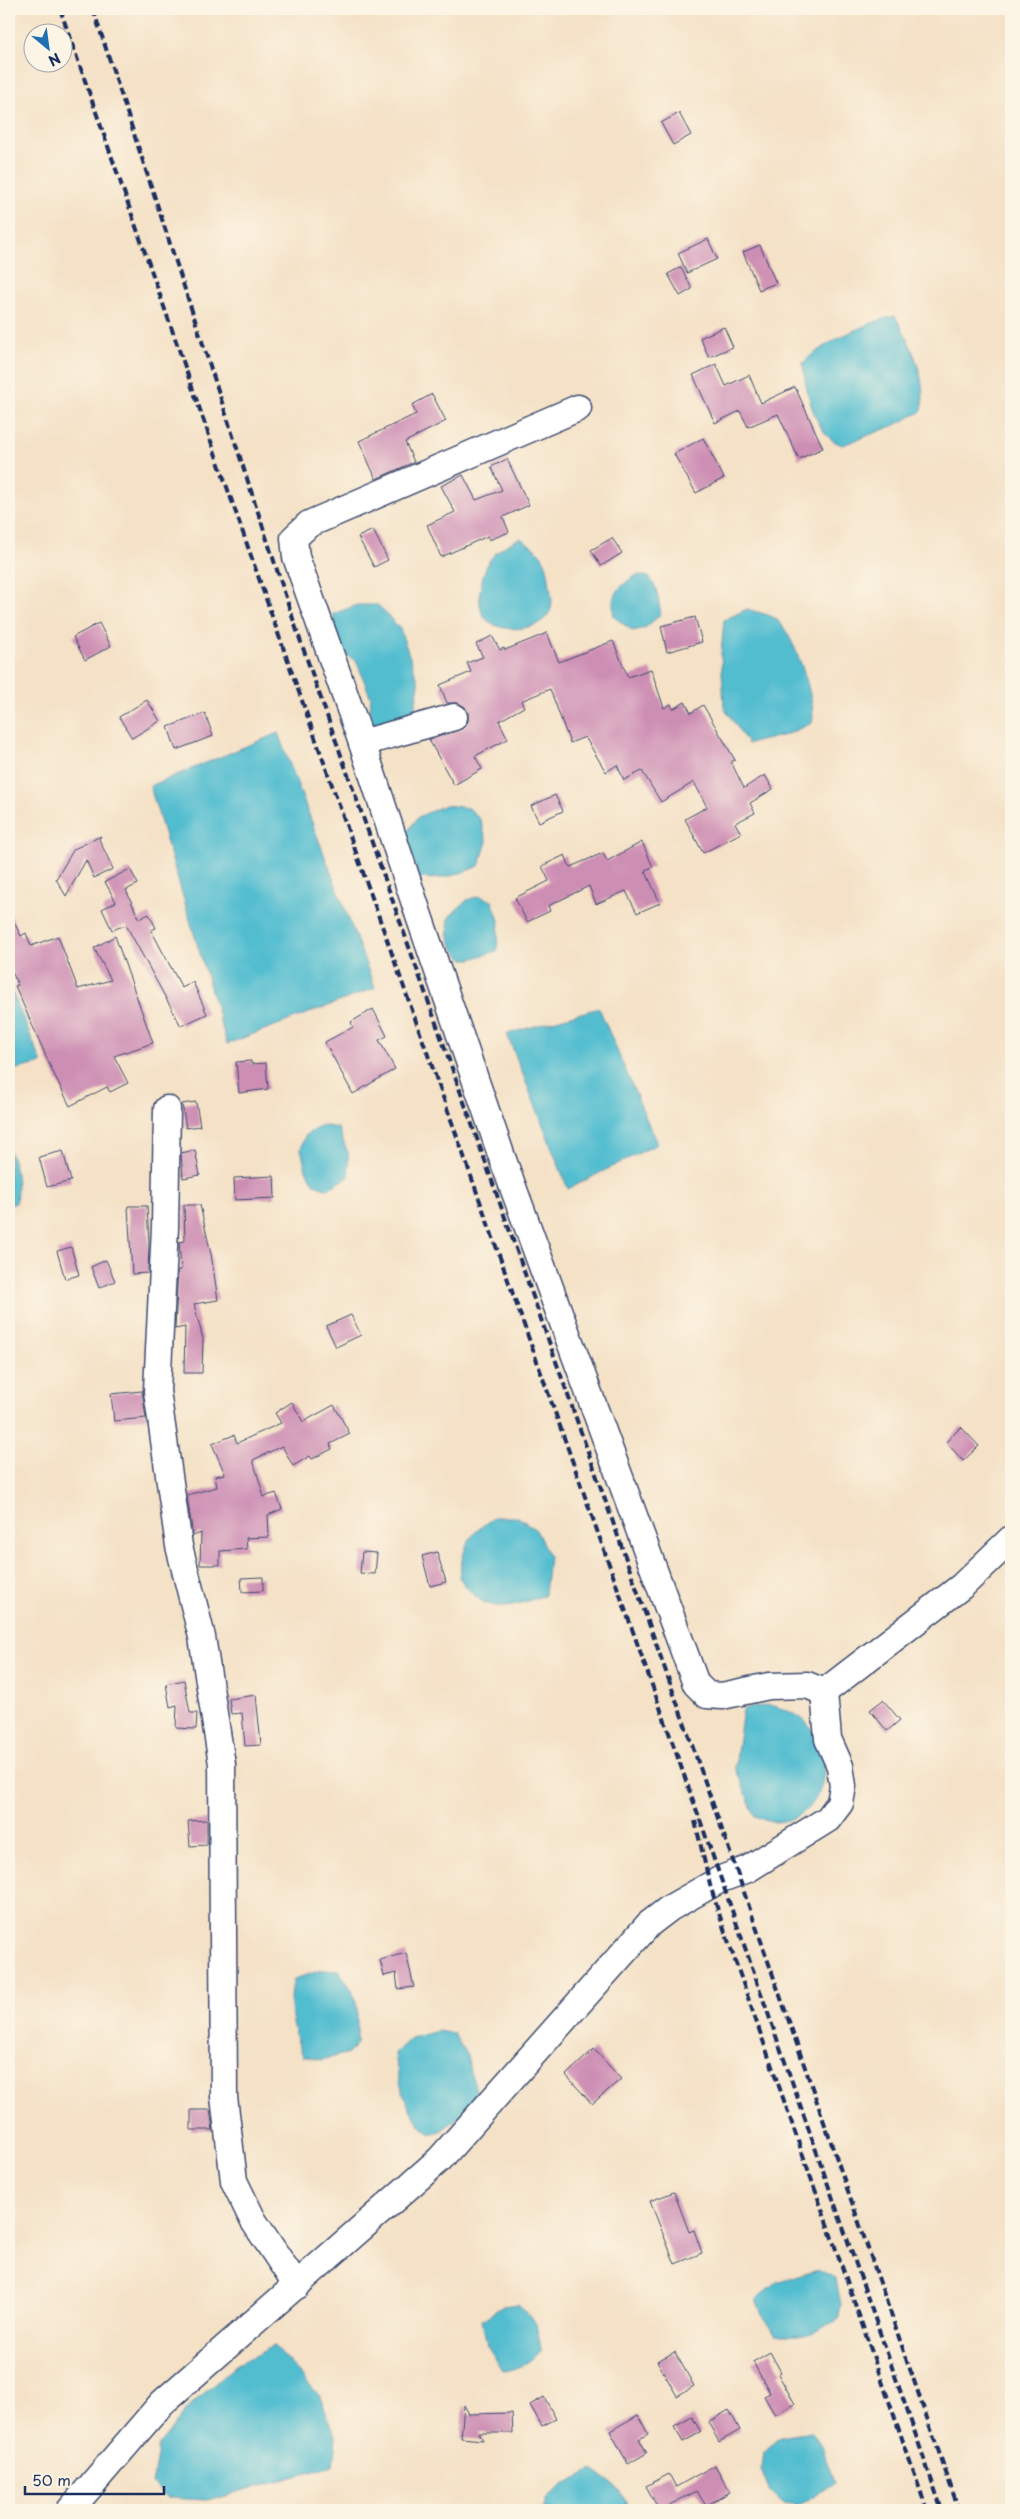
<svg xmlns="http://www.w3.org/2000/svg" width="1020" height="2519" font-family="'Playpen Sans',sans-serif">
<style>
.water{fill:#53bdd0;stroke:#377697}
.building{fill:#cd8eb4}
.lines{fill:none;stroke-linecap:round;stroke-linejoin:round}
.minor-casing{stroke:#3c4a6e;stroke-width:29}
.minor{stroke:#fff;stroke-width:26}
.rail{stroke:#1b2f5e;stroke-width:4;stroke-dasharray:8 4;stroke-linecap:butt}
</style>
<rect width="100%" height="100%" fill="#fcf5e5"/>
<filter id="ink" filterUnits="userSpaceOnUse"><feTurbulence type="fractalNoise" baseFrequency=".02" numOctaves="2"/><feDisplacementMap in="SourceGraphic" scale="10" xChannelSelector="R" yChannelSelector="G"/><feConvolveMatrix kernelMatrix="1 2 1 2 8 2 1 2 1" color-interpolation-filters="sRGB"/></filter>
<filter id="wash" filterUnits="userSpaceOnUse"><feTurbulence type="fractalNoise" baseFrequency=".0096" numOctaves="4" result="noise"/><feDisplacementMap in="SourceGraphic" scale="20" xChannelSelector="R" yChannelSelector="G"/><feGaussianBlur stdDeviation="1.12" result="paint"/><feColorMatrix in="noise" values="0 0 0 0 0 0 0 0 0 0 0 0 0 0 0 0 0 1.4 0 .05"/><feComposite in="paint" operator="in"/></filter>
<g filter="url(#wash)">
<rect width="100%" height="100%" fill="#f4e1c6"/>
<g class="water">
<path d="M895,316C911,344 927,377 922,411L895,425L843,445C815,439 805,388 803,363C822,343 868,322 895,316Z"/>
<path d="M520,538C544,554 547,559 550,587C552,597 554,607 547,616C536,632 497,633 485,618C474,605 482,569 492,557C500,548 510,543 520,538Z"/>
<path d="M637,575L649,577L656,588L661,614L645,628L633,631L614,617C610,594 619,586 637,575Z"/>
<path d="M357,605H378L400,629L409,655L419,684L414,712L372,728L369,722L371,698L356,660C336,654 335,632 333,614Z"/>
<path d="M747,609C756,612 769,614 776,619C793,631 818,704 812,723L785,735L748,744L724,707L721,654L724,620Z"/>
<polygon points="278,733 375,988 227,1044 150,786"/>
<path d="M445,805L469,808L480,819L487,842L479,866C459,874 441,881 419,878L405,835L418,817Z"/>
<path d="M479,896L492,901L499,920L497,951L471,959H464C449,948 447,935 449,917L467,900Z"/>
<polygon points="9,985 42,1063 9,1071"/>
<polygon points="599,1008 657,1144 568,1189 507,1034"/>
<polygon points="321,1125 338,1128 348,1153 349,1177 327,1189 315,1184 306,1170 301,1149 305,1136"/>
<path d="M9,1150C17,1167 18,1184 16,1203L9,1205Z"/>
<path d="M495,1517H518L536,1530L549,1556L545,1595C505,1609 485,1616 459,1577C465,1544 466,1536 495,1517Z"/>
<path d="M770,1705C784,1709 797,1713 808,1724C839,1758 824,1822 773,1822C767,1822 760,1818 755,1816L735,1767L743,1709Z"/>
<path d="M322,1970L339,1971L352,1990L357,2007V2043L349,2053L321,2060L303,2056C293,2031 287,2005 294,1979Z"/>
<path d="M438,2031L454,2034L467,2056L479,2102L441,2131L429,2134C406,2113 398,2083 395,2053L411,2038Z"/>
<path d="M817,2270L836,2279L841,2305L838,2320C814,2333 804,2339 776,2335L762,2314L756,2299L776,2283Z"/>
<path d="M518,2304C536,2320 538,2327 541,2350C529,2362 521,2369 503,2371L487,2345L482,2320L503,2306Z"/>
<polygon points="274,2346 319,2395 336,2436 333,2466 207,2500 167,2498 152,2484 159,2444 193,2403 236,2365"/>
<polygon points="810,2432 823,2448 834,2484 798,2506 783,2504 770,2492 761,2469 763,2452 781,2437"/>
<polygon points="593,2470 620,2489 629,2510 543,2510 547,2497 566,2483"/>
</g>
<g id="blocks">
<g class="building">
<polygon points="679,113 691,135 673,145 661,123"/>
<polygon points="708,239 717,259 687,273 678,253"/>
<polygon points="760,245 776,283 759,290 743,252"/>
<polygon points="681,267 692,289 680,296 668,274"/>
<polygon points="724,327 733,347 709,357 700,338"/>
<polygon points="716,364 726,386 749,375 761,403 795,387 823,448 799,459 778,414 748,427 740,411 715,423 693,375"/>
<polygon points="432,394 446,421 405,442 414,462 376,479 359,441 416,414 412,405"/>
<polygon points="703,438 724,478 696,493 674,454"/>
<polygon points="507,459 529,505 503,517 509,532 489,540 488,536 441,557 427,525 455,512 441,486 463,475 476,500 502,490 491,467"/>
<polygon points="373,530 388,560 374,567 358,537"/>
<polygon points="612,538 622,553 601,566 591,550"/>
<polygon points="695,617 702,642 667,652 661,626"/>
<polygon points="99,623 111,646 85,660 73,637"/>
<polygon points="547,633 559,662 613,641 628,677 651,669 664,708 671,704 673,709 685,702 691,713 703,705 735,760 731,762 744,788 765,775 773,789 750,803 755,813 735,823 741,833 703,853 685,819 707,807 694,782 661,802 642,771 624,780 617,765 606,772 585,737 570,743 550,689 521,701 524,707 499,721 508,739 475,756 482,769 454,785 429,740 464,728 468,721 468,713 465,707 458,703 447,703 440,685 471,672 467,663 483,657 476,644 492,636 500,650 504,648 505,650"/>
<polygon points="147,700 160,721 132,738 119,717"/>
<polygon points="205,713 213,736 176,750 168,727"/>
<polygon points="555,795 563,811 539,822 531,806"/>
<polygon points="101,836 99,839 113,869 94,878 86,860 66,896 56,879 74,849"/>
<polygon points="642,842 653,867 645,870 660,903 637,913 626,891 596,904 589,886 548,906 550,911 527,922 515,898 549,881 542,866 565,855 570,867 603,853 607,861"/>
<polygon points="130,869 138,884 126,890 139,919 149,914 156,928 151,930 182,988 193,982 207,1014 181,1026 126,925 112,930 102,909 116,902 105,882"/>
<polygon points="9,912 21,936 26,933 31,946 58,936 78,989 111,980 94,948 115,936 153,1043 114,1056 128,1083 110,1092 107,1087 70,1106 53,1072 15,986 18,985 9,965"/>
<polygon points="373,1009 387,1036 379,1040 395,1069 353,1094 325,1042 353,1027 351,1022"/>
<polygon points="251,1061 251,1064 266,1063 268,1089 239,1093 236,1062"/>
<polygon points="196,1102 200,1126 186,1128 182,1104"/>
<polygon points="195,1150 200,1175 183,1178 181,1153"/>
<polygon points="63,1151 71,1181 47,1187 39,1157"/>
<polygon points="274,1176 275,1198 235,1200 234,1178"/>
<polygon points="184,1205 200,1205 211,1254 218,1300 194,1304 203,1339 202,1373 184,1373 185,1327 175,1329 178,1270 181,1270 179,1242 185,1241"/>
<polygon points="128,1206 147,1206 149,1243 148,1273 132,1274"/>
<polygon points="71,1247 79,1275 65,1279 57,1251"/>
<polygon points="106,1260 115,1281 99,1288 91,1267"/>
<polygon points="351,1315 361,1335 336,1347 326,1326"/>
<polygon points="142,1391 146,1418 114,1421 111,1394"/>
<polygon points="292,1402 303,1422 334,1405 350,1434 330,1444 332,1449 312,1459 310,1456 293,1466 282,1446 253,1460 264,1497 276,1493 282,1509 268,1515 269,1537 246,1538 247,1549 220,1551 220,1565 200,1565 201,1533 193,1536 187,1495 217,1487 215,1476 225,1474 212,1444 234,1435 237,1443 281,1423 275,1413"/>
<polygon points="961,1427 979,1446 963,1461 946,1442"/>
<polygon points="362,1552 377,1553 375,1574 360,1573"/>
<polygon points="437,1552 446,1582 430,1586 422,1556"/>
<polygon points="263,1577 263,1591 242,1592 241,1578"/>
<polygon points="184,1680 190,1713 197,1713 196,1729 176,1728 177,1705 170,1707 166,1684"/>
<polygon points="256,1695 261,1745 245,1746 242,1713 231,1714 229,1699"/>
<polygon points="883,1700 900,1720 887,1731 870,1710"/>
<polygon points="207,1820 207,1845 190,1846 188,1821"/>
<polygon points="406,1953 414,1987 398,1989 396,1973 384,1976 380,1960"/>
<polygon points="594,2049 621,2079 592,2104 566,2075"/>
<polygon points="191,2110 210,2110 213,2130 191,2130"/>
<polygon points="674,2192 689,2232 694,2230 702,2253 675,2264 650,2201"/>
<polygon points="675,2352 694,2386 677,2396 657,2361"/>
<polygon points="770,2352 781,2372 778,2374 795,2404 775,2415 764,2396 770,2393 753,2362"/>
<polygon points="544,2397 556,2419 542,2426 530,2405"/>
<polygon points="464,2405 469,2414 512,2413 513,2433 479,2433 483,2440 461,2438"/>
<polygon points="729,2410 740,2430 719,2442 708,2422"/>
<polygon points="638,2415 648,2434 639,2439 647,2453 628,2464 610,2431"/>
<polygon points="692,2417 701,2432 683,2442 674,2427"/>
<polygon points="715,2465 730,2492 706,2506 697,2491 659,2510 646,2486 669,2474 676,2487"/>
</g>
</g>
</g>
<g filter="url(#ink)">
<use href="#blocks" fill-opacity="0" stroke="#3c4a6e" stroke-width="1"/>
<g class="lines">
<defs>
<g id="minor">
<polyline points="454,717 362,743 420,919 503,1160 696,1684 707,1695 722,1696 769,1686 807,1685 824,1692"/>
<polyline points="362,743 296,557 294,538 309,524 578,408"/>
<polyline points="167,1109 165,1227 157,1391 179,1546 202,1637 222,1764 224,2097 234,2181 253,2220 297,2286"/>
<polyline points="70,2510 162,2403 440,2159 649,1924 670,1908 721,1879 748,1869 828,1819 840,1803 843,1786 840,1766 828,1739 824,1692 962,1586 1011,1539"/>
</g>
</defs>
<use href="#minor" class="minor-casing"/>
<use href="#minor" class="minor"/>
<g class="rail">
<polyline points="60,9 279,636 721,1879 942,2510"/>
<polyline points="93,9 297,631 737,1872 959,2510"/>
<polyline points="695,1821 710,1885 724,1929 927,2510"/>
</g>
</g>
</g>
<rect width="1020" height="2519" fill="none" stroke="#fcf5e5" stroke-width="30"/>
<g transform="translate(48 48) rotate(151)"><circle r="24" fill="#fcf5e5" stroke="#a2a6af"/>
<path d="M0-4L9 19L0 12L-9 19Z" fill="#1f6fb2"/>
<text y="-8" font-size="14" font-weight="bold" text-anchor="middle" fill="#1b2f5e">N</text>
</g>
<path d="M25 2486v8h139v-8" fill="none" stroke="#1b2f5e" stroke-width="2.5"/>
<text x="32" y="2486" font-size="15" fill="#1b2f5e" stroke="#fcf5e5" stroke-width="4" paint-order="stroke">50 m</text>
</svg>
